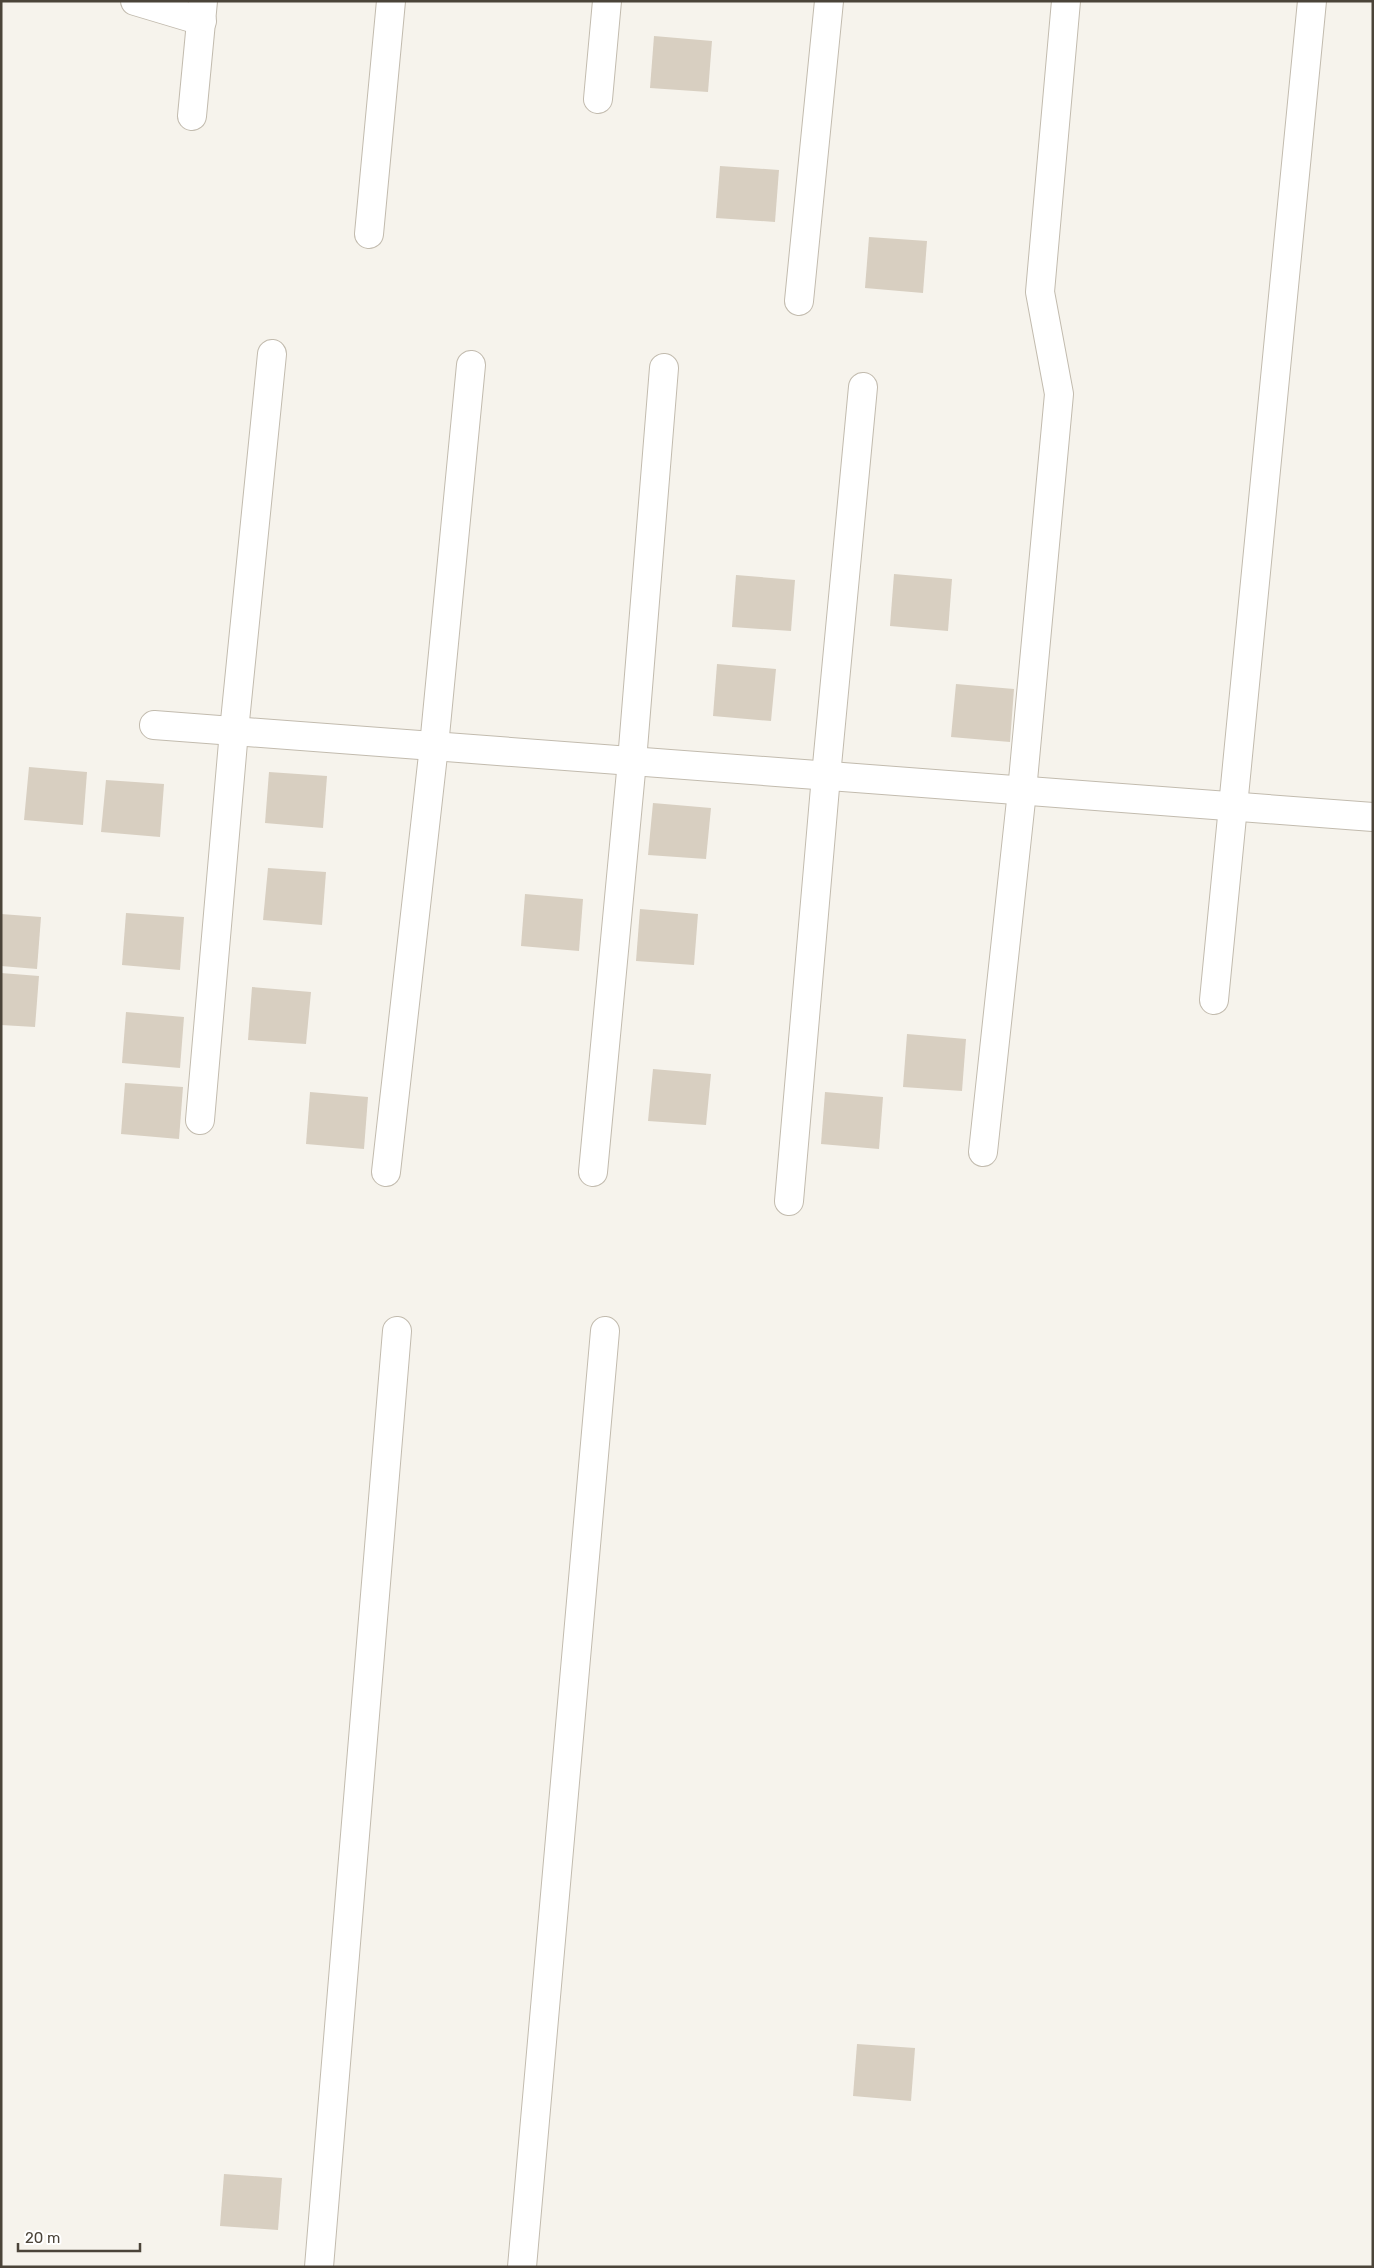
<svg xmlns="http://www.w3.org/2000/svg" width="1374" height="2268" font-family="Rubik,sans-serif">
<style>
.building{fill:#d8cfc1}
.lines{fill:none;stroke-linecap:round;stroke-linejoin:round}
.street-casing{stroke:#c2bbae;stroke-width:30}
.street{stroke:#fff;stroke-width:28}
</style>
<rect width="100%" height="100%" fill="#f6f3ec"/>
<g class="building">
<polygon points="654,36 712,41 708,92 650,88"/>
<polygon points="720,166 779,170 775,222 716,218"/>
<polygon points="869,237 927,241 923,293 865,288"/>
<polygon points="894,574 952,579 948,631 890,626"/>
<polygon points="736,575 795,580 791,631 732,627"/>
<polygon points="717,664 776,669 771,721 713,716"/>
<polygon points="956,684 1014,689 1010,742 951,737"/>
<polygon points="29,767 87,772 83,825 24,820"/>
<polygon points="269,772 327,776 323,828 265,823"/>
<polygon points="106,780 164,784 160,837 101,832"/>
<polygon points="653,803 711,808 706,859 648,855"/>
<polygon points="268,868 326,872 322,925 263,920"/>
<polygon points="525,894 583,899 579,951 521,946"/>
<polygon points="640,909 698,914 694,965 636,961"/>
<polygon points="126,913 184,917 180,970 122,965"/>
<polygon points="1,914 41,917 37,969 1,966"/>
<polygon points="1,973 39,976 35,1027 1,1025"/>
<polygon points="252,987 311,992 306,1044 248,1040"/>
<polygon points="126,1012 184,1017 180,1068 122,1063"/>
<polygon points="907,1034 966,1039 962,1091 903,1087"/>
<polygon points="653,1069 711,1074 706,1125 648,1121"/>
<polygon points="125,1083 183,1087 179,1139 121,1134"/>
<polygon points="310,1092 368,1097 364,1149 306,1144"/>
<polygon points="825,1092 883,1097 879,1149 821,1144"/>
<polygon points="857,2044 915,2048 911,2101 853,2096"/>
<polygon points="224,2174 282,2178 278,2230 220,2226"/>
</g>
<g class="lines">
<defs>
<g id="street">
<polyline points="135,1 202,21"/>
<polyline points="598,99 607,1"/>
<polyline points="192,116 203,1"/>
<polyline points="369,234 391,1"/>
<polyline points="799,301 829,1"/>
<polyline points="154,725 1373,817"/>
<polyline points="1214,1000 1312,1"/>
<polyline points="200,1120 234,731 272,354"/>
<polyline points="983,1152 1022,791 1059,394 1040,292 1066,1"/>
<polyline points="386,1172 434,746 471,365"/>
<polyline points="593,1172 632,761 664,368"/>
<polyline points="789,1201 826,776 863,387"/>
<polyline points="319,2267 397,1331"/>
<polyline points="522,2267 605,1331"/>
</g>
</defs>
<use href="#street" class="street-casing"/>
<use href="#street" class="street"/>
</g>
<rect width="1374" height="2268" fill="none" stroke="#4b4439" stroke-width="5"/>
<path d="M18 2243v8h122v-8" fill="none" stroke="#4b4439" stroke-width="2.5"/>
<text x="25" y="2243" font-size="15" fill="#4b4439" stroke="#ffffff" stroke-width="4" paint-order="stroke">20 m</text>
</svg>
